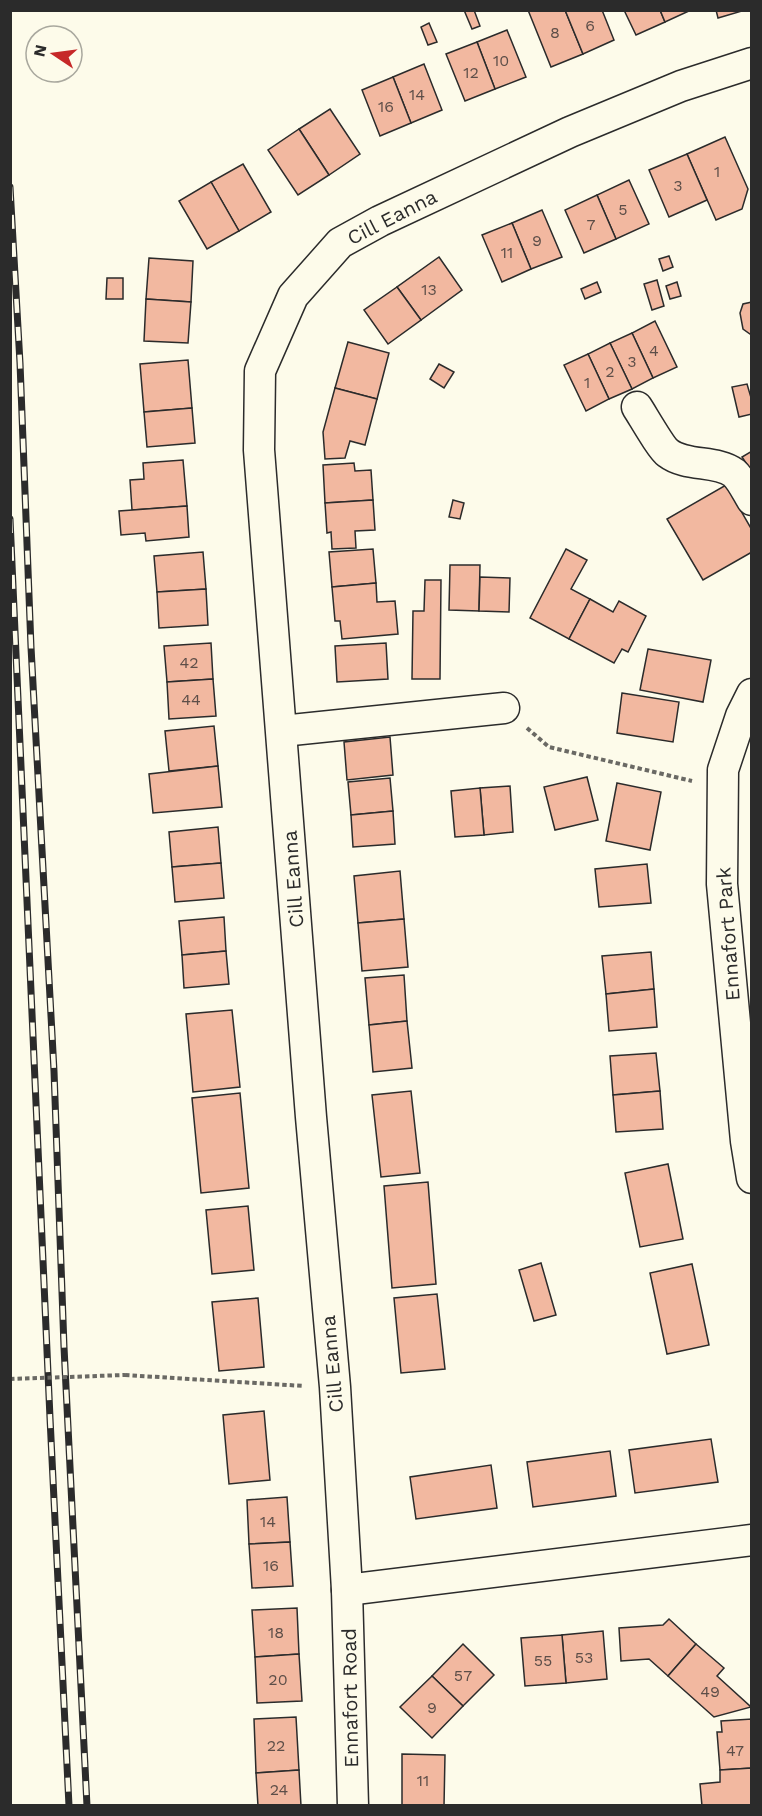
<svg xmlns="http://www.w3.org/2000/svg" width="762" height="1816" font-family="'Work Sans',sans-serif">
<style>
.building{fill:#f2b8a0;stroke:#2b2b2b;stroke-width:1.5}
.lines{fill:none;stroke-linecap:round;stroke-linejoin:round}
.street-casing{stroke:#2b2b2b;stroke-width:33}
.path{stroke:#6a6964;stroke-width:4;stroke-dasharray:4.5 3;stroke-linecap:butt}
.street{stroke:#fdfbea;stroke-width:30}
.rail-casing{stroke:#2b2b2b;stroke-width:7}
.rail{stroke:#fdfbea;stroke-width:4.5;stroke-dasharray:14;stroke-linecap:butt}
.path-bridge{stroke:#6a6964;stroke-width:4;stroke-dasharray:4.5 3;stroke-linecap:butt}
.labels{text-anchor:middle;stroke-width:4.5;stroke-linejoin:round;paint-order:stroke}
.number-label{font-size:16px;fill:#5d4e48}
.street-label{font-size:20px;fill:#2b2b2b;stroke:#fdfbea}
</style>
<rect width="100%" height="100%" fill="#fdfbea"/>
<g class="building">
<polygon points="464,10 474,10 480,26 472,29"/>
<polygon points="528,10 565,10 583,54 551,67"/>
<polygon points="565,10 602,10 614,40 583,54"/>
<polygon points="624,10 660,10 665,22 636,35"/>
<polygon points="660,10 691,10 665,22"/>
<polygon points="716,10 742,10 742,11 718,18"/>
<polygon points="429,23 437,42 428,45 421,27"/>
<polygon points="507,30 526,77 495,89 477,42"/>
<polygon points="477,42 495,89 465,101 446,54"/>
<polygon points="424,64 442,110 411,123 393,77"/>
<polygon points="393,77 411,123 380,136 362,90"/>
<polygon points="330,109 360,154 329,175 299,129"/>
<polygon points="299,129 329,175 298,195 268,150"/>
<polygon points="725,137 748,189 742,209 716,220 687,154"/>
<polygon points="687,154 707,200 669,217 649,170"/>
<polygon points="243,164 271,212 239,231 211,182"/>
<polygon points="629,180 649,224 616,239 597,195"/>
<polygon points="211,182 239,231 207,249 179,201"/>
<polygon points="597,195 616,239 584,253 565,210"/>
<polygon points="542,210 562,257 531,269 512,223"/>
<polygon points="512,223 531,269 502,282 482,235"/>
<polygon points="669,256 673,267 663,271 659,259"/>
<polygon points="439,257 462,290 421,320 397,287"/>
<polygon points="149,258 193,261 191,302 146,299"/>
<polygon points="107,278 123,278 123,299 106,299"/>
<polygon points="657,280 664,306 652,310 644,284"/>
<polygon points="597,282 601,292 585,299 581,289"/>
<polygon points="677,282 681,296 670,299 666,286"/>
<polygon points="397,287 421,320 388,344 364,310"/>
<polygon points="146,299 191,302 188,343 144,341"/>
<polygon points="752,302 752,334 750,334 743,329 740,313 743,304"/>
<polygon points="655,321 677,367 653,378 632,333"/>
<polygon points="632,333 653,378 632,389 610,343"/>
<polygon points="348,342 389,353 377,399 335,388"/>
<polygon points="610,343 632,389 609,399 588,354"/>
<polygon points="588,354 609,399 586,411 564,365"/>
<polygon points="188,360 192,408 144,412 140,364"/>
<polygon points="439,364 454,372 444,388 430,379"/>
<polygon points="747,384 752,401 752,414 739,417 732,387"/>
<polygon points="335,388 377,399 365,445 350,441 345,458 325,459 323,432"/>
<polygon points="192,408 195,443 147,447 144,412"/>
<polygon points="752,451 752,472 742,457"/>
<polygon points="183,460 187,506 132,510 130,480 144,479 143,463"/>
<polygon points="354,463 355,471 371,470 373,500 325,503 323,465"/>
<polygon points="726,485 752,530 752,552 703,580 667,519"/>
<polygon points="373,500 375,530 355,531 356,548 332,549 331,532 327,533 325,503"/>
<polygon points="453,500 464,503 460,519 449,517"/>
<polygon points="187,506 189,537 146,541 145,533 121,535 119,511"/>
<polygon points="373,549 376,583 332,587 329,552"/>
<polygon points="566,549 587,560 571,589 590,599 569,639 530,618"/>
<polygon points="203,552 206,589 157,592 154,556"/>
<polygon points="450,565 480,565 479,611 449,610"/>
<polygon points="480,577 510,578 509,612 479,611"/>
<polygon points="425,580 441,580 440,679 412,679 413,611 424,611"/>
<polygon points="376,583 377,602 395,601 398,634 342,639 340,621 335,621 332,587"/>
<polygon points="206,589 208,625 159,628 157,592"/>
<polygon points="590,599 613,612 619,601 646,616 628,652 622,649 614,663 569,639"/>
<polygon points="211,643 213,679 167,682 164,646"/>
<polygon points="386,643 388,679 337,682 335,646"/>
<polygon points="648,649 711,660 703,702 640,690"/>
<polygon points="213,679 216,716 169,719 167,682"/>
<polygon points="622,693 679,702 673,742 617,733"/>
<polygon points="214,726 218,766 169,771 165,731"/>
<polygon points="390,737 393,775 347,780 344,742"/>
<polygon points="218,766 222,807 153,813 149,774"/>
<polygon points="587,777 598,820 555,830 544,787"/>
<polygon points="390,778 393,811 351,815 348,782"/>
<polygon points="617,783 661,792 650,850 606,841"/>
<polygon points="510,786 513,832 484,835 480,788"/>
<polygon points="480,788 484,835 455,837 451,791"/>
<polygon points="393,811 395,844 353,847 351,815"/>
<polygon points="218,827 221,863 172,867 169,832"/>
<polygon points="221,863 224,898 175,902 172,867"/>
<polygon points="647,864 651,903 599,907 595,869"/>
<polygon points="400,871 404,919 358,923 354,876"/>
<polygon points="224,917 226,951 182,955 179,921"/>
<polygon points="404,919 408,967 362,971 358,923"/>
<polygon points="226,951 229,984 184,988 182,955"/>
<polygon points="651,952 654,989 606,994 602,956"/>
<polygon points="404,975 407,1021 369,1025 365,978"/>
<polygon points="654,989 657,1027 609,1031 606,994"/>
<polygon points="232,1010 240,1087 193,1092 186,1014"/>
<polygon points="407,1021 412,1068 373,1072 369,1025"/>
<polygon points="656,1053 660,1091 613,1095 610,1056"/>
<polygon points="411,1091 420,1173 381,1177 372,1095"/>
<polygon points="660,1091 663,1129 616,1132 613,1095"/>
<polygon points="240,1093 249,1188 201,1193 192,1098"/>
<polygon points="668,1164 683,1239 640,1247 625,1173"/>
<polygon points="428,1182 436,1284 392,1288 384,1186"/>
<polygon points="248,1206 254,1270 212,1274 206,1210"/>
<polygon points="541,1263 556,1315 534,1321 519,1270"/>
<polygon points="692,1264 709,1345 667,1354 650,1273"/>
<polygon points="437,1294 445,1369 401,1373 394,1298"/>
<polygon points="258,1298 264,1367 219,1371 212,1302"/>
<polygon points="264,1411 270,1480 229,1484 223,1415"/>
<polygon points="711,1439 718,1482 635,1493 629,1450"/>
<polygon points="610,1451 616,1496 533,1507 527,1462"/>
<polygon points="491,1465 497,1508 416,1519 410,1477"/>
<polygon points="287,1497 290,1542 249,1544 247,1500"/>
<polygon points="290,1542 293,1586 252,1588 249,1544"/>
<polygon points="297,1608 299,1654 255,1657 252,1610"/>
<polygon points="669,1619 696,1644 668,1676 649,1659 621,1661 619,1628 663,1625"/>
<polygon points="603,1631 607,1679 566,1683 562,1635"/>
<polygon points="562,1635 566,1683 525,1686 521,1638"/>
<polygon points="463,1644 494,1675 463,1706 432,1676"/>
<polygon points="696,1644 724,1668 717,1676 751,1707 714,1717 668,1676"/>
<polygon points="299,1654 302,1701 257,1703 255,1657"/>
<polygon points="432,1676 463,1706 432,1738 400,1707"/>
<polygon points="296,1717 299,1770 256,1773 254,1719"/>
<polygon points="752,1719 752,1768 720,1770 717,1732 722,1732 721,1721"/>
<polygon points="402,1754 445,1755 444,1806 402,1806"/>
<polygon points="752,1768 752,1806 702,1806 700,1784 720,1782 720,1770"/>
<polygon points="299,1770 301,1806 258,1806 256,1773"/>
</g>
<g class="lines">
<defs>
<g id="street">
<path d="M637,407C643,416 661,448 668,453C686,467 717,460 734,473C741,479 747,492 752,500"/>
<polyline points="752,694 741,716 723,770 722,884 746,1141 752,1178"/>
<polyline points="282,731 504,708"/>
<polyline points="347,1590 752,1540"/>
<polyline points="353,1806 347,1590 335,1387 311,1117 259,450 260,371 293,296 340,243 380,221 570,132 681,86 752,63"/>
</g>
</defs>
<use href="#street" class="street-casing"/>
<g class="path">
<polyline points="527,728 549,747 692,781"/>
<polyline points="125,1375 304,1386"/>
</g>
<use href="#street" class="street"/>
<defs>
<g id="rail">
<polyline points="10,187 20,363 31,647 54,1071 64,1347 87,1806"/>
<polyline points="10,519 50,1418 69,1806"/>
</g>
</defs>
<use href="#rail" class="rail-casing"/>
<use href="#rail" class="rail"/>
<polyline class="path-bridge" points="10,1379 125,1375"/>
</g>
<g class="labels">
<g class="number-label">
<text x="590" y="31">6</text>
<text x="555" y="38">8</text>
<text x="501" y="66">10</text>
<text x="471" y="78">12</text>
<text x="417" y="100">14</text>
<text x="386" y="112">16</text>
<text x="717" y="177">1</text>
<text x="678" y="191">3</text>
<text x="623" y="215">5</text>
<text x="591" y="230">7</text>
<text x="537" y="246">9</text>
<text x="507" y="258">11</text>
<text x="429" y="295">13</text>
<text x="654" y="356">4</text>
<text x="632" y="367">3</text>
<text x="610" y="377">2</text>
<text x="587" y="388">1</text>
<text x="189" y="668">42</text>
<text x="191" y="705">44</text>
<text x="268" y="1527">14</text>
<text x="271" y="1571">16</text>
<text x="276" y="1638">18</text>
<text x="584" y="1663">53</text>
<text x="543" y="1666">55</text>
<text x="463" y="1681">57</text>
<text x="278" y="1685">20</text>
<text x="710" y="1697">49</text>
<text x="432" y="1713">9</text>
<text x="276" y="1751">22</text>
<text x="735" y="1756">47</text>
<text x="423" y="1786">11</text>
<text x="279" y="1795">24</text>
</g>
<g class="street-label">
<text transform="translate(392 217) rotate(-27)" y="7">Cill Eanna</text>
<text transform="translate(293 879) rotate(-94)" y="7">Cill Eanna</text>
<text transform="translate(728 934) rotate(-94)" y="7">Ennafort Park</text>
<text transform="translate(332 1364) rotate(-95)" y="7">Cill Eanna</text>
<text transform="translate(350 1698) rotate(-91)" y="7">Ennafort Road</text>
</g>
</g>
<rect width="762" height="1816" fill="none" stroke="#2b2b2b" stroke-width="24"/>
<g transform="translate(54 54) rotate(283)"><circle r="28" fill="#fdfbea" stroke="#a9a89e" stroke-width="1.5"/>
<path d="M0-4.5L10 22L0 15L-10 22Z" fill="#c62828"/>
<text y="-9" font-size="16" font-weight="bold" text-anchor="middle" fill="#2b2b2b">N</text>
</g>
</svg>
